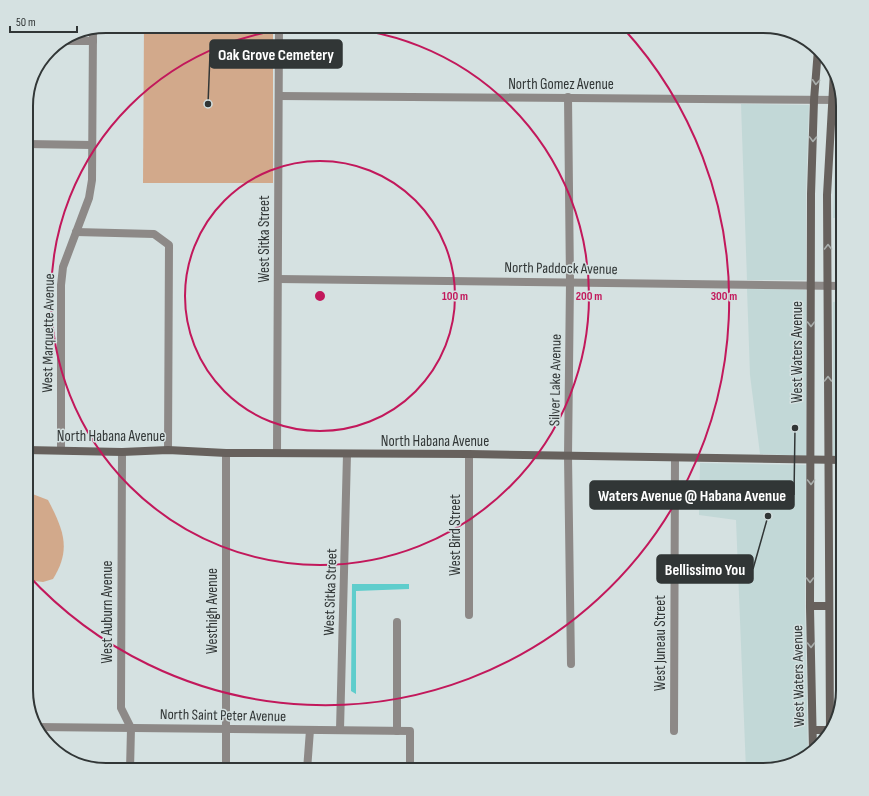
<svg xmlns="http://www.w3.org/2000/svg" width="869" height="796" font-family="'Sofia Sans Condensed',sans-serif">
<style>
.built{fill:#c2d8d7}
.green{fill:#d2a98b}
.water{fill:#5fcdcc}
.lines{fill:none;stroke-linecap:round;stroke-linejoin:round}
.street{stroke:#8d8987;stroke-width:8}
.secondary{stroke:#67615d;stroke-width:8}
.oneway{stroke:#a9aeac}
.ring{fill:none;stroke:#c2185b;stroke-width:2}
.labels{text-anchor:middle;stroke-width:3;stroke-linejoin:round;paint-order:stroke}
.street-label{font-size:15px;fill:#313636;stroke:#d5e1e1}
.rim{fill:none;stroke:#313636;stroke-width:2}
.centre{fill:#c2185b;stroke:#d5e1e1;stroke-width:2}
.ring-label{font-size:12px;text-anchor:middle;font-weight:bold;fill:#c2185b;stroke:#d5e1e1;stroke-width:3;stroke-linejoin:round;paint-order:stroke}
.leader{fill:none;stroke:#313636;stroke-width:1.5}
.callout-dot{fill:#313636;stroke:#d5e1e1;stroke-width:1.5}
.callout{fill:#313636;stroke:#313636;stroke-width:1.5}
.callout-label{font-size:16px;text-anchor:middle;font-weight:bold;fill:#fff}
</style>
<rect width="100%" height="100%" fill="#d5e1e1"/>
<g class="built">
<polygon points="741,104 809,105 806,194 806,280 747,280"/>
<polygon points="837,105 843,105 843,218 833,218"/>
<polygon points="747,289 806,290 806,456 760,454 750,375"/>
<polygon points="843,301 843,456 833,456 833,302"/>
<polygon points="700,463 806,465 805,610 808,754 793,764 763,770 746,770 736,520 699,515"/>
</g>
<g class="green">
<polygon points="144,26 273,26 273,183 143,183"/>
<path d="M30,493L48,500C63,529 72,549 53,579L43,582L26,580V495Z"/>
</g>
<polygon class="water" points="352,584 409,584 409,589 356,591 356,694 351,691"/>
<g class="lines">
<g class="street">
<polyline points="61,41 93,41"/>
<polyline points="279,96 843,100"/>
<polyline points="568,97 570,282 568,456 571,664"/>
<polyline points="26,144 92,145"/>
<polyline points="76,232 154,234 169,245 168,450"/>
<polyline points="278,279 843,286"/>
<polyline points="61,450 61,285 63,267 89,198 92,180 93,29"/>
<polyline points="122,452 121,708 131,728 130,770"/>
<polyline points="277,453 279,26"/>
<polyline points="469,454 469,615"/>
<polyline points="36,727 410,731 410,770"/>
<polyline points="340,730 347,454"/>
<polyline points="397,731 397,622"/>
<polyline points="674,731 675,458"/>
<polyline points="226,770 226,453"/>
<polyline points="307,770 310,730"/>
</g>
<g class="secondary">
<polyline points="26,450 122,452 168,450 226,453 469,454 843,460"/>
<polyline points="810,606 829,606"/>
<polyline points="813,730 830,730"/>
<polyline points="830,731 827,195 834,71"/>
<polyline points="813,751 810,608 811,194 814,100 818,49"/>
</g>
</g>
<defs><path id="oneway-chevron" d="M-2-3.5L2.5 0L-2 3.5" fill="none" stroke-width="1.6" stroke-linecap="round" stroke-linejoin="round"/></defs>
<g class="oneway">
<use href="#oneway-chevron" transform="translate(816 82) rotate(94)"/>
<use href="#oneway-chevron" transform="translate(813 139) rotate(92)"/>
<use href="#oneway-chevron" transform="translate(828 247) rotate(-90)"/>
<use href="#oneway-chevron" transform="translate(811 324) rotate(90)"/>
<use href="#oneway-chevron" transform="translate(828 379) rotate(-90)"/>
<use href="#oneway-chevron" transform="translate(811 482) rotate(90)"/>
<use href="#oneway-chevron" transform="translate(810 580) rotate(90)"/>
<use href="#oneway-chevron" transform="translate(811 645) rotate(89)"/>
</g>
<g class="ring">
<circle cx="320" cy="296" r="135"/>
<circle cx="320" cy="296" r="269"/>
<path d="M623 28A404 404 0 0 1 27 574"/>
</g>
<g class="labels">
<g class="street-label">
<text x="561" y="89">North Gomez Avenue</text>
<text transform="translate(264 239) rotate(-90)" y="5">West Sitka Street</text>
<text transform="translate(561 268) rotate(1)" y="5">North Paddock Avenue</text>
<text transform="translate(48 333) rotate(-89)" y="5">West Marquette Avenue</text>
<text transform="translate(797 352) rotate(-90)" y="5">West Waters Avenue</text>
<text transform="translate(555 380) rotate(-89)" y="5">Silver Lake Avenue</text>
<text x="111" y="441">North Habana Avenue</text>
<text x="435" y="446">North Habana Avenue</text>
<text transform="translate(455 535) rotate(-90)" y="5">West Bird Street</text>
<text transform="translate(330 592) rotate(-88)" y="5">West Sitka Street</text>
<text transform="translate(212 611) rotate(-90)" y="5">Westhigh Avenue</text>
<text transform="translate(107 612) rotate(-90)" y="5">West Auburn Avenue</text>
<text transform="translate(660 643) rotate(-90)" y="5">West Juneau Street</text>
<text transform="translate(798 676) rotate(-91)" y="5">West Waters Avenue</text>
<text transform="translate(223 715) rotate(1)" y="5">North Saint Peter Avenue</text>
</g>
</g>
<path d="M0 0H869V796H0ZM106 33H763A73 73 0 0 1 836 106V690A73 73 0 0 1 763 763H106A73 73 0 0 1 33 690V106A73 73 0 0 1 106 33Z" fill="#d5e1e1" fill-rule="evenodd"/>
<path class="rim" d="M106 33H763A73 73 0 0 1 836 106V690A73 73 0 0 1 763 763H106A73 73 0 0 1 33 690V106A73 73 0 0 1 106 33Z"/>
<circle cx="320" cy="296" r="6" class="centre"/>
<g class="ring-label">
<text x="455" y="300">100 m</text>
<text x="589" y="300">200 m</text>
<text x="724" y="300">300 m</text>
</g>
<path class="leader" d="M208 104L210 54M795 428L794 495M768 516L753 569"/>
<g class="callout-dot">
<circle cx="208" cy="104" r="4"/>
<circle cx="795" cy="428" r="4"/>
<circle cx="768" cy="516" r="4"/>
</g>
<g class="callout">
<rect x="210" y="40" width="132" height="28" rx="4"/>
<rect x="590" y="481" width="204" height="28" rx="4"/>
<rect x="657" y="555" width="96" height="28" rx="4"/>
</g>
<g class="callout-label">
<text x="276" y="60">Oak Grove Cemetery</text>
<text x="692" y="501">Waters Avenue @ Habana Avenue</text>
<text x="705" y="575">Bellissimo You</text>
</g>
<path d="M10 26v6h67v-6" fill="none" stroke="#313636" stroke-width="2"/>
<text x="16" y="26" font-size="12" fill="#313636" stroke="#d5e1e1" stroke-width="3" paint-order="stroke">50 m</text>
</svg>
